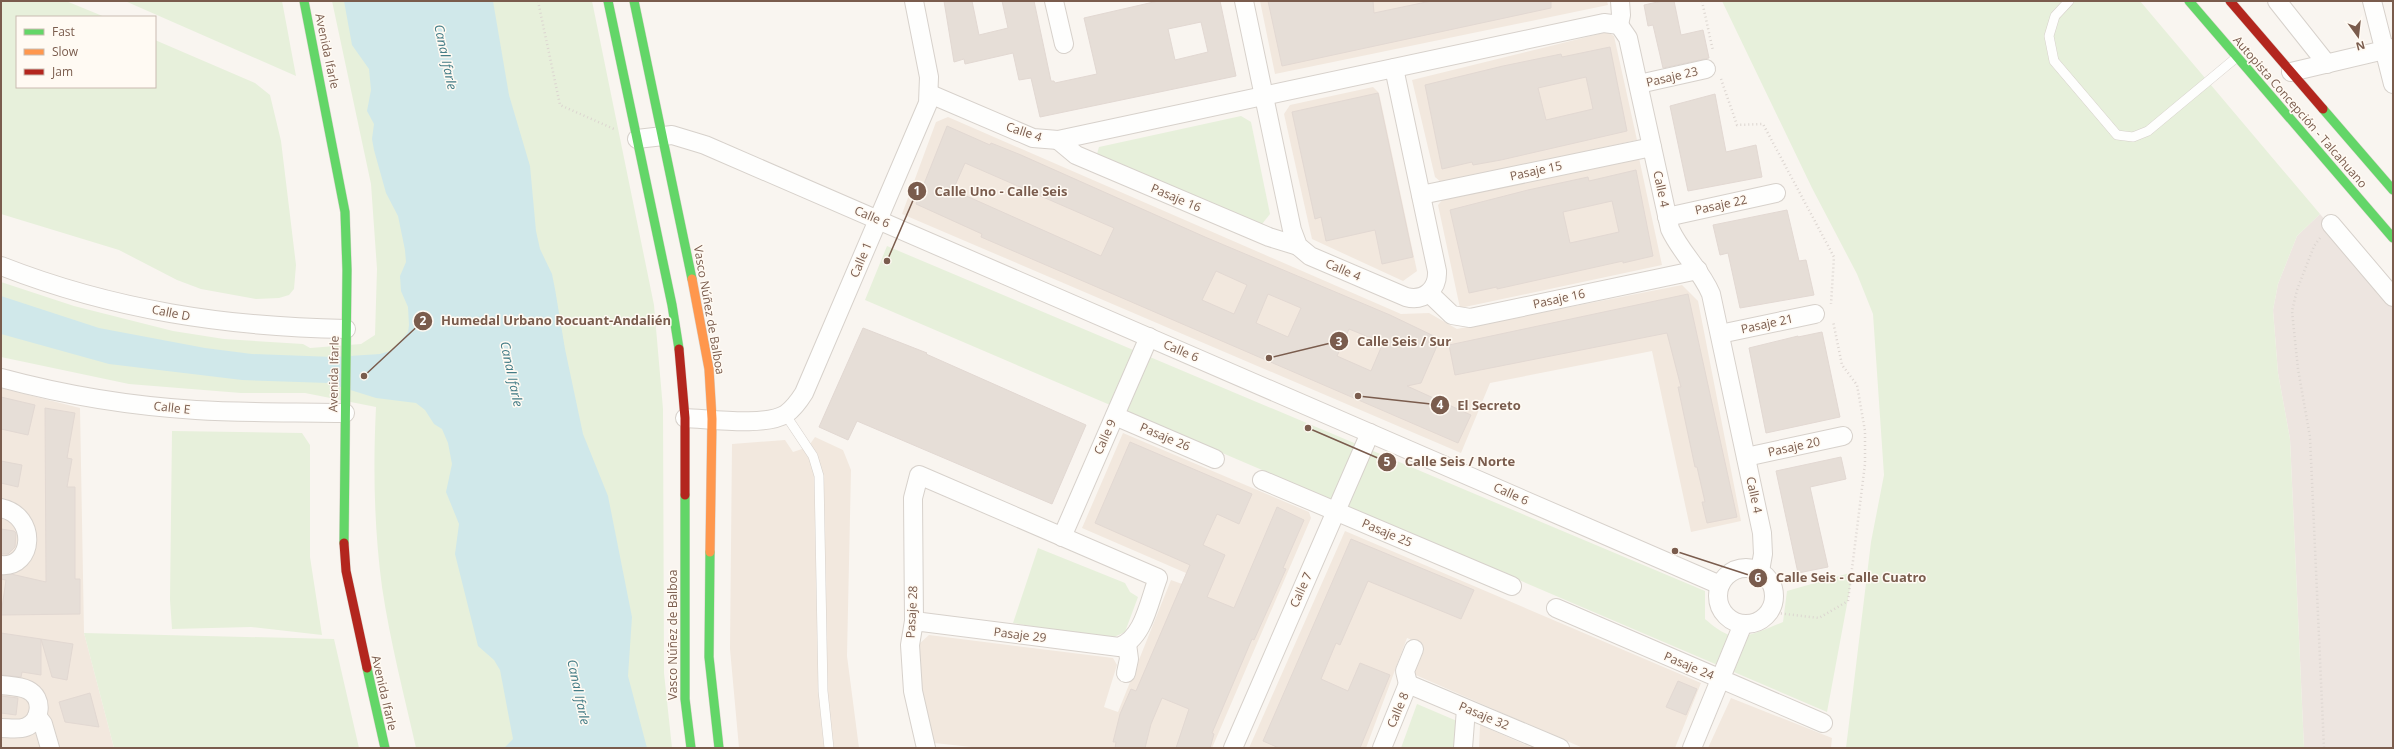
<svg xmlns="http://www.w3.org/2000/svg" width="2394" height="749" font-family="'Open Sans',sans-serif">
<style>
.residential{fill:#f2e8de}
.industrial{fill:#ede5e0}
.green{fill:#e7f0db}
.water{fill:#d0e8ea}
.building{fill:#e6ded7;stroke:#e2d8d2;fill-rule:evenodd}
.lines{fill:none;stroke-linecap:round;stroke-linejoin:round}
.lane-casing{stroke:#d7d1cb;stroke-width:10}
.street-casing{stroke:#d7d1cb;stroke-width:20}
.fast-casing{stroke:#d9d2cb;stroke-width:10}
.slow-casing{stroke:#d9d2cb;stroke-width:10}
.jam-casing{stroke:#d9d2cb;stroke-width:10}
.path{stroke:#dcd5d0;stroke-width:2.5;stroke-dasharray:1 3;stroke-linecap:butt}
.lane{stroke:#fefefd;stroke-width:9}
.street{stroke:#fefefd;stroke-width:18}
.fast{stroke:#63d668;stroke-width:9}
.slow{stroke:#ff974d;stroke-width:9}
.jam{stroke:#b3261e;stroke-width:9}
.labels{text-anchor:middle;stroke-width:3;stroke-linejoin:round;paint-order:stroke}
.street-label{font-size:12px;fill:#7a5c4d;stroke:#fffaf3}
.water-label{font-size:13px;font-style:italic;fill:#437c86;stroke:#fffaf3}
.leader{fill:none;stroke:#7a5c4d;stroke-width:1.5}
.callout-dot{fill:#7a5c4d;stroke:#fffaf3;stroke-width:1.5}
.mark-label{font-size:12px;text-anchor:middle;font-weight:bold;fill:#fff}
.callout-label{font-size:13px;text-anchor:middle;font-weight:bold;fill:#7a5c4d;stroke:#fffaf3;stroke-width:3;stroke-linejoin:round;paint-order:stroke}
</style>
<rect width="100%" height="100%" fill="#f9f5f0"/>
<g class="residential">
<polygon points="1260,1 1607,1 1608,5 1275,74"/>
<polygon points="1607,32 1614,36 1637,140 1442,183 1435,177 1412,80"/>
<polygon points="1373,87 1379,93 1417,271 1403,281 1312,239 1284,114 1290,105"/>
<polygon points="948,117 1401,314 1429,313 1457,329 1682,285 1698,301 1741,521 1691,532 1652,351 1490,383 1461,453 902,214 936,122"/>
<polygon points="1639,158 1662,265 1460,308 1438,205 1444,198"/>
<polygon points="1,388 80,408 84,633 114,748 1,748"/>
<polygon points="1123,433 1309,512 1311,518 1212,748 981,748 934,743 922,692 919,644 929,635 1113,658 1117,665 1104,707 1118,712 1171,580 1182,584 1186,573 1082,528"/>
<polygon points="815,437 843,450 851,470 847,656 859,748 739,748 730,649 732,444 785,440 793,452 808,447"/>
<polygon points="1345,531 1701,683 1675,748 1583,748 1411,673 1422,644 1407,638 1366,748 1249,748"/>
<polygon points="1731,698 1832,738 1831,748 1708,748"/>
<polygon points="1480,725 1533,748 1479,748"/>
</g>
<polygon class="industrial" points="2320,214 2393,300 2393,748 2304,748 2290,439 2278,373 2273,310 2278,284 2297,236"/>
<g class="green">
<polygon points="1,1 66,1 105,17 17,17 17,87 155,87 155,40 255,83 270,95 281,141 296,265 294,289 289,295 279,298 256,299 201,289 177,280 119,250 1,214"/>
<polygon points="125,1 282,1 296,76"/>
<path d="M332,1H592L654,305L663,409L664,673L672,748H416C404,695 390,641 382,587C374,527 373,468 376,407L305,393H241L129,384L1,357V282L74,306L173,331L224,339L303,344L310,348L361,344L375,335L377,269L371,184Z"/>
<polygon points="1722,1 2140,1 2320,214 2297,236 2278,284 2273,310 2278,373 2290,439 2304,748 1846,748 1871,542 1884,475 1873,314 1857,274 1812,188"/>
<polygon points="1241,116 1251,122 1270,214 1262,224 1097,154 1099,147"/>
<path d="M887,246L1705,591V619C1713,626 1722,633 1732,636C1743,640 1772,626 1783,622L1787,591L1853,572L1827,712L865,300Z"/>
<polygon points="172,431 302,433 310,445 310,557 322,635 251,627 172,629 170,600"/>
<polygon points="1038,548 1125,583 1130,592 1138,597 1125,632 1110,639 1013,623"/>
<polygon points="84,633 334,639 359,748 114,748"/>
<polygon points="1417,704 1457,721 1455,748 1401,748"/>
</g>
<polygon class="water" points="344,1 493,1 509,95 530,166 536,231 540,249 552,274 555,289 565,349 583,434 608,496 632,617 628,676 647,748 504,748 513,739 500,670 494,660 478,646 455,554 459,524 446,492 452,464 448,443 442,429 434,424 425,410 416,403 376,398 328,383 242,380 109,364 1,334 1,296 99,328 205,348 252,354 334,357 380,354 393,350 408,332 409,325 408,307 401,291 400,276 406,262 405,250 398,216 386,193 374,150 372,139 374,124 367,111 371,90 369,69 352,45"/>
<g class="building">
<path d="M944,1H972L979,35L1008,28L1002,1H1034L1051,81H1054L1055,83L1097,74L1084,18L1158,1H1220L1236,76L1040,117L1031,78L1019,80L1013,53L965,64L964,59L954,62ZM1201,22L1208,52L1175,60L1168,29Z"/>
<polygon points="1268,1 1373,1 1374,13 1431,1 1551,1 1551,8 1282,66"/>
<polygon points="1662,1 1674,1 1681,35 1703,30 1709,58 1663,68 1653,25 1648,26 1644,5"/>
<path d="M1610,47L1627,131L1501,160L1473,165L1472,162L1442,169L1425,85L1503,66L1561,54L1562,57ZM1586,77L1593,109L1546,120L1538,88Z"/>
<polygon points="1378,93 1413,257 1382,264 1375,230 1326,241 1321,217 1315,219 1292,112"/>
<polygon points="1715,94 1726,152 1756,145 1762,177 1688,191 1670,106"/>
<path d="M947,126L990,145L991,143L1021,155L1205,237L1390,315L1440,339L1421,383L1407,386L1471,415L1458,443L981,237L982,234L916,204ZM965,163L1114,228L1101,256L953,190ZM1216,271L1247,285L1234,314L1202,300ZM1268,294L1301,308L1288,337L1256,323ZM1349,329L1383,343L1371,371L1337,356Z"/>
<path d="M1636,170L1653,256L1623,263V261L1497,289V287L1469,293L1450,210L1528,190L1588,177L1589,181ZM1612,201L1619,232L1570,243L1563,212Z"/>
<polygon points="1787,210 1799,261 1806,260 1814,295 1740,308 1728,253 1720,255 1713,225"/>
<polygon points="1688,294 1737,517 1707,523 1702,502 1705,502 1697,467 1695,467 1678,387 1681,387 1667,333 1455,375 1449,345"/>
<polygon points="863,328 927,353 926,354 1086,425 1052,504 857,421 848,440 819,427"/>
<polygon points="1822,332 1840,417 1766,433 1749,348 1798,336 1798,337"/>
<polygon points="1,397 35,405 28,435 1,429"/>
<polygon points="45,408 75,413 67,458 72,459 67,487 75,487 75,579 80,579 80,614 1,615 6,580 1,579 1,575 11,574 46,582"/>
<polygon points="1130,442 1252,494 1239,524 1217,514 1203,545 1225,555 1207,597 1234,608 1277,507 1304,520 1283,568 1286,569 1254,640 1252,639 1212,733 1214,734 1210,748 1176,748 1189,709 1162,698 1151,724 1145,748 1115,748 1116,742 1113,742 1120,714 1131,689 1136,691 1190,565 1095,523"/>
<polygon points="1841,457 1846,479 1810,487 1828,567 1798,573 1776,471"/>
<polygon points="1,461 22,465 18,487 1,483"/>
<polygon points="1,529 14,531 16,533 15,547 8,554 1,554"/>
<polygon points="1351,539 1474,590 1461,619 1368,581 1340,645 1336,643 1321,679 1348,691 1360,663 1390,675 1360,748 1279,748 1263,741"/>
<polygon points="1,633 41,639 41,675 22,672 21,677 1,675"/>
<polygon points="41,639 73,644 67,680 52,677"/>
<polygon points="1678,681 1697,689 1686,715 1666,707"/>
<polygon points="90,693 99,727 65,722 59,702"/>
<polygon points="1,696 18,698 16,715 1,713"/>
</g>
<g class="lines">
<defs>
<g id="lane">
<polyline points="2069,1 2055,16 2049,36 2054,61 2117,135 2133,137 2148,131 2237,57"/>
<polyline points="785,414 813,456 819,476 823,691 829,748"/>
</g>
<g id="street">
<polyline points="1054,1 1064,44"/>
<path d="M1244,1L1292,230L1298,246L1310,256L1406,297C1424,302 1438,289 1437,271L1394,68"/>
<polyline points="2277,1 2327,64"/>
<polyline points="2372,1 2393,84"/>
<polyline points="1619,25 1621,15 1620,1"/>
<polyline points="2291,72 2393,48"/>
<polyline points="1639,84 1706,69"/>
<path d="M930,94L1033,138L1058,140L1604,23L1619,25L1628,38L1670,229C1681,253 1701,270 1711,294L1762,533L1763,554L1760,571"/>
<polyline points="637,139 672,135 705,145 1720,585"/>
<polyline points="1058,140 1076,155 1269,237 1298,246"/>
<polyline points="1421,195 1652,147"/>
<polyline points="1667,217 1776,193"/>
<polyline points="2331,224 2393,297"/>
<path d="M1,266C113,310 227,327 346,329"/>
<polyline points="1429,293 1452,315 1470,318 1698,270"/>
<polyline points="1720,334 1815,314"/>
<path d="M1,378C64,395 131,406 196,410C246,413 296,412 345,413"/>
<polyline points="1115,416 1215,459"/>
<path d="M685,418C711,419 764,427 786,414C794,408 799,401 804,393L928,103L929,77L914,1"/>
<polyline points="1746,457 1843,436"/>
<polyline points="1262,480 1512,586"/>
<path d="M1,508C38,516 34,568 1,565"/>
<polyline points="1062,537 1149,337"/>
<circle cx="1746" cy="596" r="28"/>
<polyline points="1556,608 1823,723"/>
<path d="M914,621L1119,647C1144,638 1149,601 1158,578L919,475L913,498L914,621L910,645L913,691L926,748"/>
<polyline points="1126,673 1129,659 1127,644"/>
<polyline points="1408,684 1560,748"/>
<polyline points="1408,684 1405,671 1414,649"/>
<path d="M1,685C10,686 20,686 28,690C44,698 41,721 26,727C18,730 9,728 1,728"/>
<polyline points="37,716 43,724 50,748"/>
<polyline points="1233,748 1370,433"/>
<polyline points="1382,748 1408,684"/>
<polyline points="1463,748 1466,709"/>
<polyline points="1692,748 1743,624"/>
</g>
<g id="fast">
<polyline points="304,1 345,212 347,270 344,543"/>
<polyline points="608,1 672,305 679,349"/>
<polyline points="634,1 692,279"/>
<polyline points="2189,1 2393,238"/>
<polyline points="2323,109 2393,190"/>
<polyline points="685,495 685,699 691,748"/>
<polyline points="710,552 709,657 719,748"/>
<polyline points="367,668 385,748"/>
</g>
<polyline id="slow" points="692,279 709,369 712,419 710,552"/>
<g id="jam">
<polyline points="2230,1 2323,109"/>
<polyline points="679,349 685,418 685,495"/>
<polyline points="344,543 346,571 367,668"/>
</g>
</defs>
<use href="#lane" class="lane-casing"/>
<use href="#street" class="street-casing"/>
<use href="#fast" class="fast-casing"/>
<use href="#slow" class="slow-casing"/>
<use href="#jam" class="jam-casing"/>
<g class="path">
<polyline points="538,1 560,105 614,129"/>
<polyline points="1702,1 1713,51"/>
<polyline points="1721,79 1737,125 1763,124 1834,257 1831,304"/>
<polyline points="2320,238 2314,246 2297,290 2292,311 2298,369 2310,437 2324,748"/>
<polyline points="1769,612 1819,618 1848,601 1865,464 1865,431 1857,385 1842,365 1833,321"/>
</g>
<use href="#lane" class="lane"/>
<use href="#street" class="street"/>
<use href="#fast" class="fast"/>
<use href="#slow" class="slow"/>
<use href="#jam" class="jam"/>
</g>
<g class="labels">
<g class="street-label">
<text transform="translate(327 51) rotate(78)" y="4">Avenida Ifarle</text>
<text transform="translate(1672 77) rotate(-13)" y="4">Pasaje 23</text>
<text transform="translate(2300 112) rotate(49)" y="4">Autopista Concepción - Talcahuano</text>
<text transform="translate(1024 132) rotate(18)" y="4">Calle 4</text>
<text transform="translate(1536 171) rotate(-12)" y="4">Pasaje 15</text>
<text transform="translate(1661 189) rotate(78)" y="4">Calle 4</text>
<text transform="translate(1176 198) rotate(23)" y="4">Pasaje 16</text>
<text transform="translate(1721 205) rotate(-12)" y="4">Pasaje 22</text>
<text transform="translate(872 217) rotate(23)" y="4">Calle 6</text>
<text transform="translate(861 260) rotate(-67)" y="4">Calle 1</text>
<text transform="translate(1343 270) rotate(23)" y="4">Calle 4</text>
<text transform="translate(1559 299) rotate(-12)" y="4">Pasaje 16</text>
<text transform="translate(709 310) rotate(80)" y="4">Vasco Núñez de Balboa</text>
<text transform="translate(171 313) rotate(11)" y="4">Calle D</text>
<text transform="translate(1767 324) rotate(-12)" y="4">Pasaje 21</text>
<text transform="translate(1181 351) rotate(23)" y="4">Calle 6</text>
<text transform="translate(334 374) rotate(-89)" y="4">Avenida Ifarle</text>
<text transform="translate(172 408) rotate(6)" y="4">Calle E</text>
<text transform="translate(1105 437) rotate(-66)" y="4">Calle 9</text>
<text transform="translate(1165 437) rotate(23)" y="4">Pasaje 26</text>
<text transform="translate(1794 447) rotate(-12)" y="4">Pasaje 20</text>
<text transform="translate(1511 494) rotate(24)" y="4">Calle 6</text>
<text transform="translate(1754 495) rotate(78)" y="4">Calle 4</text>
<text transform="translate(1387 533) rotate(23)" y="4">Pasaje 25</text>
<text transform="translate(1301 590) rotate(-66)" y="4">Calle 7</text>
<text transform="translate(912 612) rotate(-87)" y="4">Pasaje 28</text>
<text transform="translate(673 635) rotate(-90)" y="4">Vasco Núñez de Balboa</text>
<text transform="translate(1020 635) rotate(7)" y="4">Pasaje 29</text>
<text transform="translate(1689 666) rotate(23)" y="4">Pasaje 24</text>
<text transform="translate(384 693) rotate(77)" y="4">Avenida Ifarle</text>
<text transform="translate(1398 710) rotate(-67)" y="4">Calle 8</text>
<text transform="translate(1484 716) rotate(23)" y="4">Pasaje 32</text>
</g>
<g class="water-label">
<text transform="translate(446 57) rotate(78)" y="5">Canal Ifarle</text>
<text transform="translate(512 374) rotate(78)" y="5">Canal Ifarle</text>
<text transform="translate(579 692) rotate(78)" y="5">Canal Ifarle</text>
</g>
</g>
<path class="leader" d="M887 261L917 191M364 376L423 321M1269 358L1339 341M1358 396L1440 405M1308 428L1387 462M1675 551L1758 578"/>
<g class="callout-dot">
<circle cx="887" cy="261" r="4"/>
<circle cx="364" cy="376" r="4"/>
<circle cx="1269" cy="358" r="4"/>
<circle cx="1358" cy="396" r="4"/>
<circle cx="1308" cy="428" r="4"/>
<circle cx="1675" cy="551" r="4"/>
<circle cx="917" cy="191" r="10"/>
<circle cx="423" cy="321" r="10"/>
<circle cx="1339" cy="341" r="10"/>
<circle cx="1440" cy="405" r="10"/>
<circle cx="1387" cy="462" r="10"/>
<circle cx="1758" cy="578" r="10"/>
</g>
<g class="mark-label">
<text x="917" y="195">1</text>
<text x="423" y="325">2</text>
<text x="1339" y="346">3</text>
<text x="1440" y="409">4</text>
<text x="1387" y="466">5</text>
<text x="1758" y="582">6</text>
</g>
<g class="callout-label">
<text x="1001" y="196">Calle Uno - Calle Seis</text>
<text x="556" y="325">Humedal Urbano Rocuant-Andalién</text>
<text x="1404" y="346">Calle Seis / Sur</text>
<text x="1489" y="410">El Secreto</text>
<text x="1460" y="466">Calle Seis / Norte</text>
<text x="1851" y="582">Calle Seis - Calle Cuatro</text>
</g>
<rect width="2394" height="749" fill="none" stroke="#7a5c4d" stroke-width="4"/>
<rect x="16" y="16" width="140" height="72" fill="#fffaf3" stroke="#cabbb1"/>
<rect x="24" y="29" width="20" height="6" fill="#63d668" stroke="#cabbb1"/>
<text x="52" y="36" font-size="12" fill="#7a5c4d">Fast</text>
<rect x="24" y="49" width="20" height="6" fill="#ff974d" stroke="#cabbb1"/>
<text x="52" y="56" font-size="12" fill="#7a5c4d">Slow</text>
<rect x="24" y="69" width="20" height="6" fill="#b3261e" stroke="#cabbb1"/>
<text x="52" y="76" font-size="12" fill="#7a5c4d">Jam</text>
<g transform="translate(2358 36) rotate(165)" stroke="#fffaf3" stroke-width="3" paint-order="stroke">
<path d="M0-3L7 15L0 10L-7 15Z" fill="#7a5c4d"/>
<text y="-6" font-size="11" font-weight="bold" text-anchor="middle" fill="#7a5c4d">N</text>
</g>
</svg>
